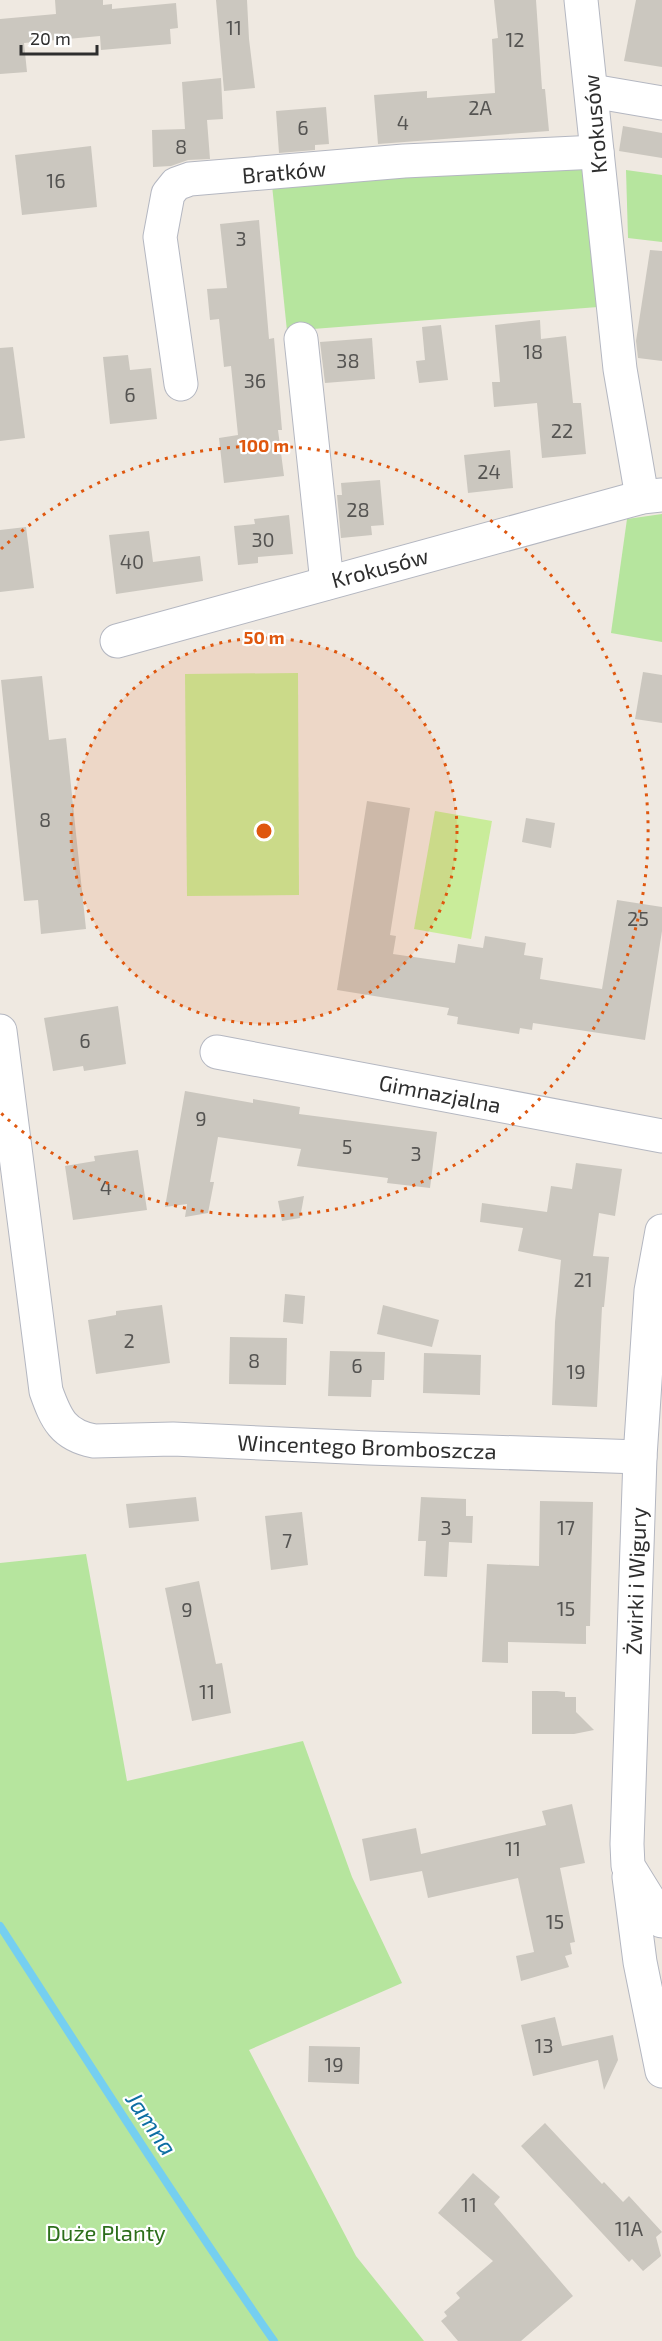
<svg xmlns="http://www.w3.org/2000/svg" width="662" height="2341" font-family="'Exo 2',sans-serif">
<style>
.green{fill:#b6e59e}
.pitch{fill:#c9ec9a}
.lines{fill:none;stroke-linecap:round;stroke-linejoin:round}
.stream{stroke:#75cff0;stroke-width:8}
.building{fill:#cbc7bf}
.minor-casing{stroke:#b4b7c1;stroke-width:35}
.minor{stroke:#fff;stroke-width:33}
.ring{fill:none;stroke:#df570e;stroke-width:3;stroke-dasharray:3 6}
.labels{text-anchor:middle;stroke-width:4.5;stroke-linejoin:round;paint-order:stroke}
.number-label{font-size:20px;fill:#555452}
.street-label{font-size:22px;fill:#2e2e2e;stroke:#fff}
.park-label{font-size:22px;fill:#2c6e1b;stroke:#fff}
.water-label{font-size:24px;font-style:italic;fill:#0d6fa3;stroke:#fff}
.centre{fill:#df570e;stroke:#fff;stroke-width:3}
.ring-label{font-size:18px;text-anchor:middle;font-weight:bold;fill:#df570e;stroke:#fff;stroke-width:4.5;stroke-linejoin:round;paint-order:stroke}
</style>
<rect width="100%" height="100%" fill="#efe9e1"/>
<g class="green">
<polygon points="585,162 598,307 287,331 272,185"/>
<polygon points="626,170 662,175 662,242 628,238"/>
<polygon points="662,514 662,642 611,633 627,519"/>
<polygon points="86,1554 127,1781 303,1741 352,1877 402,1983 249,2050 356,2256 424,2341 0,2341 0,1563"/>
</g>
<g class="pitch">
<polygon points="298,673 299,895 187,896 185,674"/>
<polygon points="435,811 492,821 471,939 414,929"/>
</g>
<g class="lines">
<path class="stream" d="M0,1926C90,2065 179,2205 274,2341"/>
</g>
<g class="building">
<polygon points="55,0 103,0 103,5 112,4 112,9 176,3 178,28 170,29 171,44 101,50 100,36 24,43 27,72 0,74 0,19 56,14"/>
<polygon points="216,0 247,0 249,39 255,88 224,91"/>
<polygon points="494,0 536,0 542,89 545,89 549,131 378,144 374,95 427,91 427,98 495,93 492,39 498,38"/>
<polygon points="636,0 662,0 662,67 624,61"/>
<polygon points="221,78 223,119 207,120 210,159 188,160 171,166 153,167 152,130 185,129 182,82"/>
<polygon points="326,107 329,144 315,145 315,150 279,153 276,111"/>
<polygon points="623,126 662,133 662,158 619,151"/>
<polygon points="91,146 97,207 22,215 15,155"/>
<polygon points="259,220 269,339 274,338 282,430 278,430 284,476 224,483 219,438 238,435 231,366 224,367 219,319 210,320 207,289 227,288 220,224"/>
<polygon points="650,250 662,251 662,361 638,358 636,341"/>
<polygon points="540,320 541,339 566,336 573,403 581,403 586,454 542,458 537,403 494,407 492,382 500,382 495,325"/>
<polygon points="441,325 448,380 419,383 416,361 425,360 422,327"/>
<polygon points="372,338 375,379 325,383 320,342"/>
<polygon points="13,347 25,438 0,441 0,348"/>
<polygon points="128,355 130,370 151,368 157,419 110,424 103,357"/>
<polygon points="510,450 513,488 468,493 464,455"/>
<polygon points="380,480 384,525 371,526 372,535 341,538 337,495 342,495 341,483"/>
<polygon points="289,515 293,554 258,557 258,563 238,565 234,526 255,524 254,519"/>
<polygon points="26,527 34,588 0,592 0,530"/>
<polygon points="149,531 153,562 200,556 203,581 116,594 109,535"/>
<polygon points="643,672 662,675 662,723 635,719"/>
<polygon points="42,676 49,740 66,738 86,929 41,934 38,900 24,901 1,680"/>
<polygon points="367,801 410,808 390,935 396,936 393,954 455,963 458,944 483,948 485,936 526,943 524,955 543,958 540,979 602,989 617,900 662,907 662,931 645,1040 533,1023 532,1030 520,1028 519,1034 457,1024 458,1017 447,1015 449,1008 337,990"/>
<polygon points="526,818 555,823 551,848 522,842"/>
<polygon points="118,1006 126,1064 84,1071 83,1066 53,1071 44,1018"/>
<polygon points="185,1091 253,1103 253,1099 300,1107 299,1114 437,1132 430,1188 387,1183 388,1178 297,1166 301,1149 218,1137 210,1182 214,1182 208,1213 185,1217 187,1204 165,1207"/>
<polygon points="138,1150 147,1210 73,1220 65,1166 95,1161 94,1156"/>
<polygon points="576,1163 622,1169 615,1216 599,1213 593,1256 609,1257 604,1307 602,1307 597,1407 552,1405 555,1322 561,1260 518,1251 523,1228 480,1222 482,1203 547,1212 551,1186 572,1189"/>
<polygon points="304,1196 300,1218 282,1221 278,1201"/>
<polygon points="285,1294 305,1296 303,1324 283,1322"/>
<polygon points="162,1305 170,1363 96,1374 88,1320 116,1315 116,1311"/>
<polygon points="383,1305 439,1320 432,1347 377,1334"/>
<polygon points="230,1337 287,1338 286,1385 229,1384"/>
<polygon points="330,1351 385,1352 384,1380 372,1380 371,1397 328,1396"/>
<polygon points="424,1353 481,1355 480,1395 423,1393"/>
<polygon points="196,1497 199,1521 129,1528 126,1504"/>
<polygon points="421,1497 466,1499 466,1516 473,1516 472,1543 449,1542 447,1577 424,1576 426,1541 418,1541"/>
<polygon points="540,1501 593,1502 590,1626 586,1626 586,1644 508,1642 508,1663 482,1662 487,1564 539,1566"/>
<polygon points="302,1512 308,1565 271,1570 265,1516"/>
<polygon points="199,1581 216,1664 222,1663 231,1713 192,1721 165,1588"/>
<polygon points="532,1691 557,1691 565,1692 565,1697 576,1697 576,1712 594,1730 574,1734 532,1734"/>
<polygon points="572,1804 585,1863 560,1868 575,1942 570,1943 572,1954 565,1956 569,1967 521,1981 516,1956 534,1952 518,1878 428,1898 422,1871 370,1881 362,1839 416,1828 421,1854 546,1825 542,1811"/>
<polygon points="555,2017 562,2046 613,2035 618,2060 604,2090 598,2060 533,2076 521,2025"/>
<polygon points="309,2046 360,2047 359,2084 308,2082"/>
<polygon points="545,2123 602,2184 604,2182 623,2202 629,2196 662,2232 656,2237 661,2256 643,2271 632,2259 629,2262 521,2146"/>
<polygon points="473,2173 500,2197 494,2204 573,2296 521,2341 458,2341 441,2321 447,2316 444,2312 460,2298 456,2293 493,2261 438,2213"/>
</g>
<g class="lines">
<defs>
<g id="minor">
<polyline points="581,0 620,369 642,497"/>
<polyline points="592,91 662,103"/>
<polyline points="301,339 327,583"/>
<polyline points="181,384 160,237 168,194 176,184 190,179 404,161 597,152"/>
<polyline points="117,641 642,497 662,495"/>
<path d="M0,1031L46,1391C56,1419 63,1435 94,1441L173,1439L369,1448L640,1457"/>
<polyline points="217,1052 662,1136"/>
<polyline points="662,1231 651,1291 640,1457 627,1844 628,1866 662,1921"/>
<polyline points="629,1877 640,1962 662,2071"/>
</g>
</defs>
<use href="#minor" class="minor-casing"/>
<use href="#minor" class="minor"/>
</g>
<circle cx="264" cy="831" r="193" fill="#df570e" fill-opacity=".12"/>
<g class="ring">
<circle cx="264" cy="831" r="193"/>
<path d="M1 549A385 385 0 1 1 1 1113"/>
</g>
<g class="labels">
<g class="number-label">
<text x="234" y="35">11</text>
<text x="515" y="47">12</text>
<text x="480" y="115">2A</text>
<text x="403" y="130">4</text>
<text x="303" y="135">6</text>
<text x="181" y="154">8</text>
<text x="56" y="188">16</text>
<text x="241" y="246">3</text>
<text x="533" y="359">18</text>
<text x="348" y="368">38</text>
<text x="255" y="388">36</text>
<text x="130" y="402">6</text>
<text x="562" y="438">22</text>
<text x="489" y="479">24</text>
<text x="358" y="517">28</text>
<text x="263" y="547">30</text>
<text x="132" y="569">40</text>
<text x="45" y="827">8</text>
<text x="638" y="926">25</text>
<text x="85" y="1048">6</text>
<text x="201" y="1126">9</text>
<text x="347" y="1154">5</text>
<text x="416" y="1161">3</text>
<text x="106" y="1195">4</text>
<text x="583" y="1287">21</text>
<text x="129" y="1348">2</text>
<text x="254" y="1368">8</text>
<text x="357" y="1373">6</text>
<text x="576" y="1379">19</text>
<text x="446" y="1535">3</text>
<text x="566" y="1535">17</text>
<text x="287" y="1548">7</text>
<text x="566" y="1616">15</text>
<text x="187" y="1617">9</text>
<text x="207" y="1699">11</text>
<text x="513" y="1856">11</text>
<text x="555" y="1929">15</text>
<text x="544" y="2053">13</text>
<text x="334" y="2072">19</text>
<text x="469" y="2212">11</text>
<text x="629" y="2236">11A</text>
</g>
<g class="street-label">
<text transform="translate(595 124) rotate(-95)" y="8">Krokusów</text>
<text transform="translate(284 172) rotate(-5)" y="8">Bratków</text>
<text transform="translate(380 568) rotate(-15)" y="8">Krokusów</text>
<text transform="translate(440 1094) rotate(11)" y="8">Gimnazjalna</text>
<text transform="translate(367 1447) rotate(2)" y="8">Wincentego Bromboszcza</text>
<text transform="translate(636 1581) rotate(-88)" y="8">Żwirki i Wigury</text>
</g>
<g class="park-label">
<text x="106" y="2241">Duże Planty</text>
</g>
<g class="water-label">
<text transform="translate(151 2124) rotate(56)" y="8">Jamna</text>
</g>
</g>
<circle cx="264" cy="831" r="9" class="centre"/>
<g class="ring-label">
<text x="264" y="452">100 m</text>
<text x="264" y="644">50 m</text>
</g>
<path d="M21 45v9h76v-9" fill="none" stroke="#2e2e2e" stroke-width="3"/>
<text x="30" y="45" font-size="18" fill="#2e2e2e" stroke="#ffffff" stroke-width="4.5" paint-order="stroke">20 m</text>
</svg>
